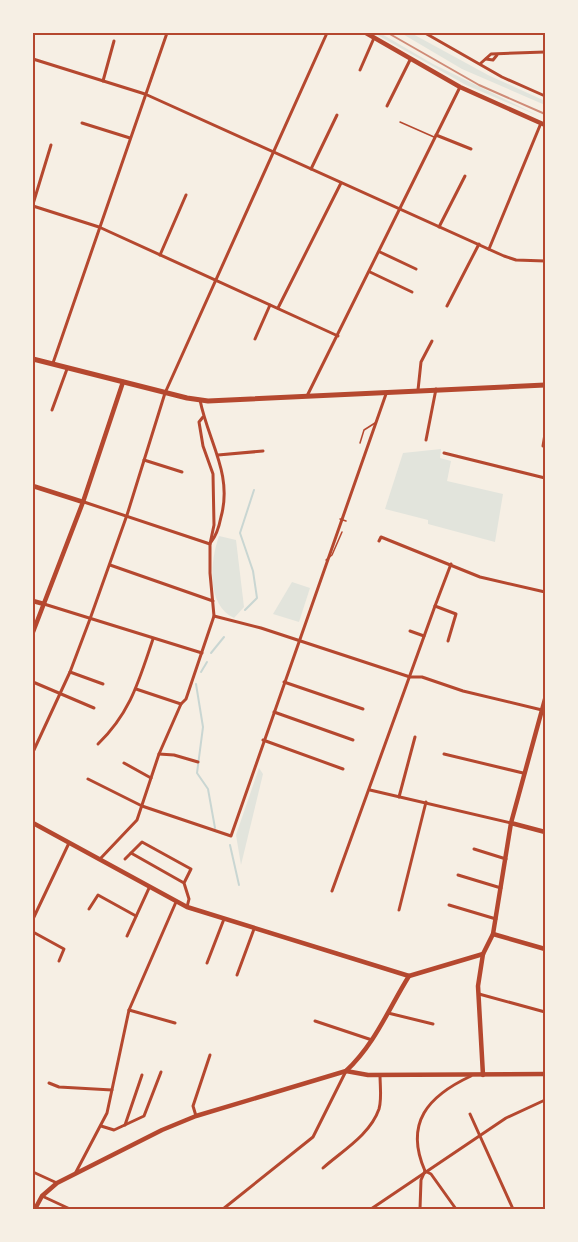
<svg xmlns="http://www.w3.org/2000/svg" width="578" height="1242" font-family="'Exo 2',sans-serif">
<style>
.green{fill:#e2e4dc}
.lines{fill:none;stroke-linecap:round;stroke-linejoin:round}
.stream{stroke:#c9d6d2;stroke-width:2}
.service{stroke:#b5482f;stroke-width:1.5}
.minor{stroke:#b5482f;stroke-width:3}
.tertiary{stroke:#b5482f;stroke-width:4.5}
.secondary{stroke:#b5482f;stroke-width:4.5}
.primary{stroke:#b5482f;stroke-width:5}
.rail{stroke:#cf8b77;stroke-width:2}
.neatline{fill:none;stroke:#b5482f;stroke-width:2}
</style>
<rect width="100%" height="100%" fill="#f6efe4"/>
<g class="green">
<polygon points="374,33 380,33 433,64 539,116 466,85"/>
<polygon points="401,33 411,33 488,75 545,101 545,105 462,69"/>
<polygon points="441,449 440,458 451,461 447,481 503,494 495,542 428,524 428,520 385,509 403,453"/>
<path d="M219,536L236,540L244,607L234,618C206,605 210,561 219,536Z"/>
<polygon points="292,582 310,588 299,622 273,614"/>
<polygon points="259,768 263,774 241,865 236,835"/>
</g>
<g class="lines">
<g class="stream">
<polyline points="245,610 257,598 253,571 240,533 254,490"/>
<polyline points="211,653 224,637"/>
<polyline points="201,672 207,662"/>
<polyline points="196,684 203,727 197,773 208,789 215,828"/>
<polyline points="230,845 239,885"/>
</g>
<g class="service">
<polyline points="400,122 434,137"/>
<polyline points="360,443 364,430 375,423"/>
<polyline points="340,519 346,521"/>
<polyline points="326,560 332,555 342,532"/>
</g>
<g class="minor">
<polyline points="425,33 502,77 545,96"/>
<polyline points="33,59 145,94 504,256 516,260 545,261"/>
<polyline points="486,59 493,60 497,55"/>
<polyline points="481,63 491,54 545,52"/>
<polyline points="360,70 374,38"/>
<polyline points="103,81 114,41"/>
<polyline points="387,106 410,60"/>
<polyline points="82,123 130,138"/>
<polyline points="436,135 471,149"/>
<polyline points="311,169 337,115"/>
<polyline points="33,204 51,145"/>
<polyline points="33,206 99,227 338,336"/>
<polyline points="439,227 465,176"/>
<polyline points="489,249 541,123"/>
<polyline points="380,252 416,269"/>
<polyline points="160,255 186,195"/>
<polyline points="370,272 412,292"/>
<polyline points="447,306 479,244"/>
<polyline points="278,308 341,183"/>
<polyline points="255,339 270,305"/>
<polyline points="53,363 167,33"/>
<polyline points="418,390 421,362 432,341"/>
<polyline points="307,396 460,87"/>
<path d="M200,400C208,441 233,474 221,517C219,527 217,535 211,542"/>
<polyline points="52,410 67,369"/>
<polyline points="426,440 436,389"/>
<polyline points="543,446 545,434"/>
<polyline points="444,453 545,478"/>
<polyline points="218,455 263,451"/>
<polyline points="144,460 182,472"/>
<polyline points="84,502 210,544"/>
<polyline points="379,541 381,537 480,577 545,592"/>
<polyline points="110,565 213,601"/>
<polyline points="44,604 202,653"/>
<polyline points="214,616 261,628 410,677 422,677 463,691 542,710"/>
<polyline points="410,631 424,636"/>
<polyline points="448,641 456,614 435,606 451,564"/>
<polyline points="70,672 103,684"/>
<polyline points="33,682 94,708"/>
<polyline points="284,682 363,709"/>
<polyline points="136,689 181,704"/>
<polyline points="274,712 353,740"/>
<polyline points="263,740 343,769"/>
<path d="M98,744C131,712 139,680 153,639"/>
<polyline points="33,752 70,672 90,619 127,515 165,393 327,33"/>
<polyline points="159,754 174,755 198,762"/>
<polyline points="444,754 523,773"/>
<polyline points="124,763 151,778"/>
<polyline points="88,779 142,806 231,836 386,394"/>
<polyline points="370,790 511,823"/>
<polyline points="399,797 415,737"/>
<polyline points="474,849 506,859"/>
<polyline points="100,859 137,820 159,754 181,704 186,699 214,616 210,573 210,544 214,525 213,474 203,446 199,422 203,417"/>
<polyline points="125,859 131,853"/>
<polyline points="458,875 501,888"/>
<polyline points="184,883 131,853 142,842 191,869 184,883 189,899 187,907"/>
<polyline points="332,891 435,606"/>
<polyline points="449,905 496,919"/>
<polyline points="89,909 98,895 136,916"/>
<polyline points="399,910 426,802"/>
<polyline points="33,919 69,843"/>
<polyline points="33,932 64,949 59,961"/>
<polyline points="127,936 149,888"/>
<polyline points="207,963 224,919"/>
<polyline points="237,975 254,929"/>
<polyline points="479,994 545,1012"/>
<polyline points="129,1010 175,1023"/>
<polyline points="388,1013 433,1024"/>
<polyline points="315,1021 372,1040"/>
<polyline points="49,1083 59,1087 112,1090"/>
<polyline points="470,1114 513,1209"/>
<polyline points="196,1116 193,1106 210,1055"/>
<polyline points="125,1125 142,1075"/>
<polyline points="101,1126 114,1130 144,1116 161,1072"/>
<path d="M323,1168C342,1151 370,1135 379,1109C382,1099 380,1086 380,1075"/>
<polyline points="425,1171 431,1174 456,1209"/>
<polyline points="33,1172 57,1183"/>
<polyline points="76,1172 107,1113 129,1010 176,902"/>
<polyline points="42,1196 70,1209"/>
<polyline points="223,1209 313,1137 346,1071"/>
<polyline points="371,1209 506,1118 545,1100"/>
<path d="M420,1209L421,1180L425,1171C404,1123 428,1096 471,1076"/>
</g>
<g class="tertiary">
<polyline points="366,33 460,87 545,125"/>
<polyline points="33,486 83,502"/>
<polyline points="33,601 44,604"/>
<polyline points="33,823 187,907 409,976 483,954"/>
<polyline points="493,934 545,949"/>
<path d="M346,1071C375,1044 389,1008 409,976"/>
<polyline points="483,1075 478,986 483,954 493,934 511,823"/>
<polyline points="35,1209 42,1196 57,1183 162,1130 196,1116 346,1071 368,1075 545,1074"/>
</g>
<g class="secondary">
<polyline points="33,632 83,502 123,382"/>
<polyline points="545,699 511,823 545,832"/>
</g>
<polyline class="primary" points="33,359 187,398 208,401 545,385"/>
<polyline class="rail" points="388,33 479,85 545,114"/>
</g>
<rect width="578" height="1242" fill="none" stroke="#f6efe4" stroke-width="69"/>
<rect x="34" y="34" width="510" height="1174" class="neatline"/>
</svg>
